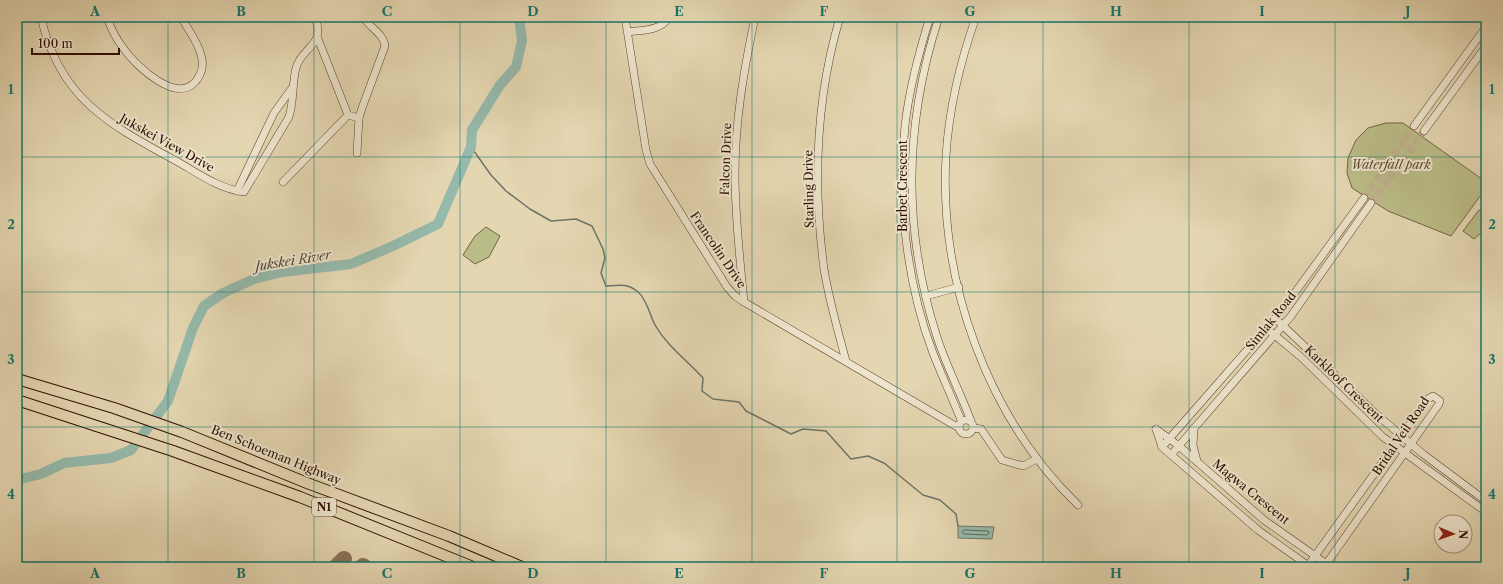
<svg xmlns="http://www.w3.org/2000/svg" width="1503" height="584" font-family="'Libre Caslon Text',serif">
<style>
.green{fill:#babc87;stroke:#746544}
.water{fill:#95b9ab;stroke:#6c7567}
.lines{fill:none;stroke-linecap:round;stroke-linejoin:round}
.shore{stroke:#626456;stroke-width:1}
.stream{stroke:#6c7567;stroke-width:1.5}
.river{stroke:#95b9ab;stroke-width:10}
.taxiway{stroke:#897259;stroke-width:16}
.minor-tunnel{stroke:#c0ae8e;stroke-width:7;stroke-dasharray:7 3.5;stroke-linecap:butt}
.minor-casing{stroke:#5c402d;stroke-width:8}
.highway-casing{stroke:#2e0e01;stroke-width:12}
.minor{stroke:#ede4cc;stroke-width:7}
.highway{stroke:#e4d6b1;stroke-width:10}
.grid{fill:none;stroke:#0f766e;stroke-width:1;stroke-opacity:0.55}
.labels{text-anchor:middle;stroke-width:4;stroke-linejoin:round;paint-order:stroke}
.shield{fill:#ede4cc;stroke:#674e3e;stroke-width:1}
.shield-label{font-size:11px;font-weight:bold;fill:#2e0e01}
.street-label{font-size:12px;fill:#2e0e01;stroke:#ede4cc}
.park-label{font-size:12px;font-style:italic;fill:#5f4b30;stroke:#ede4cc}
.water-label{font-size:13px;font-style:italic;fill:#524a3c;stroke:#ede4cc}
.neatline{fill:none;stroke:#0f766e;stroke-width:1.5}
.grid-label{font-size:13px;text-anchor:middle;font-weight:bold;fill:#0f766e}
</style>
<rect width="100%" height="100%" fill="#e4d6b1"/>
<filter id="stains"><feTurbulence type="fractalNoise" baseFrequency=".005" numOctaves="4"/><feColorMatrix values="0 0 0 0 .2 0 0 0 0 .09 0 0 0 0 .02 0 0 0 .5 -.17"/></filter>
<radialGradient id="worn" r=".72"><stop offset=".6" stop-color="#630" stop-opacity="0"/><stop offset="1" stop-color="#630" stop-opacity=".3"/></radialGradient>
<g class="green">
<polygon points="1386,123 1403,123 1486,182 1486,188 1451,236 1388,211 1352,188 1347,173 1348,158 1356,140 1368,128"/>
<polygon points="1479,210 1486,213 1486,229 1474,239 1463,231"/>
<polygon points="486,227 500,236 489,257 475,264 463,255 475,236"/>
</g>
<polygon class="water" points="958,526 994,527 992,539 958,538"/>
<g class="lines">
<polygon class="shore" points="964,530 988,531 989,533 987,535 964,534 962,532"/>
<path class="stream" d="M471,147L491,175L506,191L530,209L551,221L576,219L592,226L603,249L605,258L601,273L606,286C619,285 628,283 638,292C647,299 650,316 655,325C667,346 687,360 703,378L702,391L713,399L739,402L746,411L791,434L803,429L826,431L851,459L868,456L884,463L923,495L940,500L956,514L958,526"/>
<polyline class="river" points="17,480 41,474 64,463 111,458 131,450 168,401 193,328 204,306 223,293 254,279 282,272 351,264 393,246 438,224 471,147 472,130 500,85 516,67 522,41 519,17"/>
<g class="taxiway">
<polyline points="336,567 344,559"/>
<polyline points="363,567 363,566"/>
</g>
<g class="minor-tunnel">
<polyline points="1364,198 1414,126"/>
<polyline points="1371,203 1424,131"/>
</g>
<defs>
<g id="minor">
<path d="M41,17C59,99 110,125 178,162C199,174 220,189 244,192L289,117C294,101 292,84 296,68C302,46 326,47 315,17"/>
<path d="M107,17C111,29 116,39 124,49C136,66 177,105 196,81C202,73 204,64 201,55C198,42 188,29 181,17"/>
<polyline points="625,17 646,150 650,164 727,287 735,296 744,302 959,428"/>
<path d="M840,17C816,98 813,186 824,269C829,300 838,331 846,361"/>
<path d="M930,17C919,52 909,89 905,126C897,199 907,285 933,353C942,376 952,398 961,420"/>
<path d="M939,17C904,124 902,229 937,337C946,365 960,392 971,421"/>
<path d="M976,17C960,62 949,108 946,156C939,282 987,417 1078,505"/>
<path d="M628,32C641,30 662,31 669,17"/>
<polyline points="318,39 348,115 359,118"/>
<polyline points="1414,126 1486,27"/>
<polyline points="1424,131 1486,46"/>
<path d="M357,153L359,118L362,108L385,46C384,34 369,27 363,17"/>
<polyline points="283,182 348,115"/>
<polyline points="237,191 274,113 292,88"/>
<polyline points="926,296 959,287"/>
<path d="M744,302C740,260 735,217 735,174C735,121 744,69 755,17"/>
<polyline points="1279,322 1376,414 1423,454 1486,501"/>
<polyline points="1266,328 1301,357 1383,437 1486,512"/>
<circle cx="966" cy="427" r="7"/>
<polyline points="973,428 981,429 1002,460 1023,466 1037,459"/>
<polyline points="1194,428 1193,445 1197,461"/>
<polyline points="1156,429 1179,446 1264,520 1331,567"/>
<polyline points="1156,429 1162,447 1258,530 1310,567"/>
<polyline points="1162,447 1283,309 1364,198"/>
<polyline points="1171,455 1291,316 1371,203"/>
<polyline points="1307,567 1428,399 1433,396 1440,401 1439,404 1324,567"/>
</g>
<g id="highway">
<polyline points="17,379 114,408 182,432 307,483 449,536 522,567"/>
<polyline points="17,400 173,451 300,497 473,567"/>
</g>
</defs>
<use href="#minor" class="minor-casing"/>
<use href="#highway" class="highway-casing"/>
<use href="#minor" class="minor"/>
<use href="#highway" class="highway"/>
</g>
<path class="grid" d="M168,17V567M314,17V567M460,17V567M606,17V567M752,17V567M897,17V567M1043,17V567M1189,17V567M1335,17V567M17,157H1486M17,292H1486M17,427H1486"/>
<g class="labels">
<rect class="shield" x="312" y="498" width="24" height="18" rx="3"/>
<g class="shield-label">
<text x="324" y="511">N1</text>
</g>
<g class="street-label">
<text transform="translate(167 143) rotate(29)" y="4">Jukskei View Drive</text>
<text transform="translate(726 159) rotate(-88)" y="4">Falcon Drive</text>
<text transform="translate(903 186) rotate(-90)" y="4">Barbet Crescent</text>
<text transform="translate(809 189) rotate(-91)" y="4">Starling Drive</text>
<text transform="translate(718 250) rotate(56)" y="4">Francolin Drive</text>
<text transform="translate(1271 321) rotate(-51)" y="4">Simlak Road</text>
<text transform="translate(1344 384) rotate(44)" y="4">Karkloof Crescent</text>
<text transform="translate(1401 436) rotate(-56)" y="4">Bridal Veil Road</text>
<text transform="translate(276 455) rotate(22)" y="4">Ben Schoeman Highway</text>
<text transform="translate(1251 492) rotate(39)" y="4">Magwa Crescent</text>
</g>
<g class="park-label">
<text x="1391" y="169">Waterfall park</text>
</g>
<g class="water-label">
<text transform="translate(293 260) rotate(-9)" y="5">Jukskei River</text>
</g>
</g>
<rect width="1503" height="584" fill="none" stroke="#e4d6b1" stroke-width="44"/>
<g transform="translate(1453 534) rotate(92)"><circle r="19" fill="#ede4cc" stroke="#a18e7b"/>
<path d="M0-3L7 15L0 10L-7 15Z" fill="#8f2418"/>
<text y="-6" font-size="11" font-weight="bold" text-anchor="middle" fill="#2e0e01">N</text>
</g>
<path d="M32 48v6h87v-6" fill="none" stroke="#2e0e01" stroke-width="2"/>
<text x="38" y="48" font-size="12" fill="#2e0e01" stroke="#ede4cc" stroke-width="3" paint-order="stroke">100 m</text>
<rect x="22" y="22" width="1459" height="540" class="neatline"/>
<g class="grid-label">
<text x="95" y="16">A</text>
<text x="241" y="16">B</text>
<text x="387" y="16">C</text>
<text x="533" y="16">D</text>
<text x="679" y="16">E</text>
<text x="824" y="16">F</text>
<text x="970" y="16">G</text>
<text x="1116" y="16">H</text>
<text x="1262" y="16">I</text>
<text x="1408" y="16">J</text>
<text x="11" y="94">1</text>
<text x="1492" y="94">1</text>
<text x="11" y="229">2</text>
<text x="1492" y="229">2</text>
<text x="11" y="364">3</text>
<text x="1492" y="364">3</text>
<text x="11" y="499">4</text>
<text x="1492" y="499">4</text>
<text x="95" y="578">A</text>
<text x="241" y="578">B</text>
<text x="387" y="578">C</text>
<text x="533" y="578">D</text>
<text x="679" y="578">E</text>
<text x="824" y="578">F</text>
<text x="970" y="578">G</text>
<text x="1116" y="578">H</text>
<text x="1262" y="578">I</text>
<text x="1408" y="578">J</text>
</g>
<rect width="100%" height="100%" filter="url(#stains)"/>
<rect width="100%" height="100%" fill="url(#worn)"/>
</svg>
